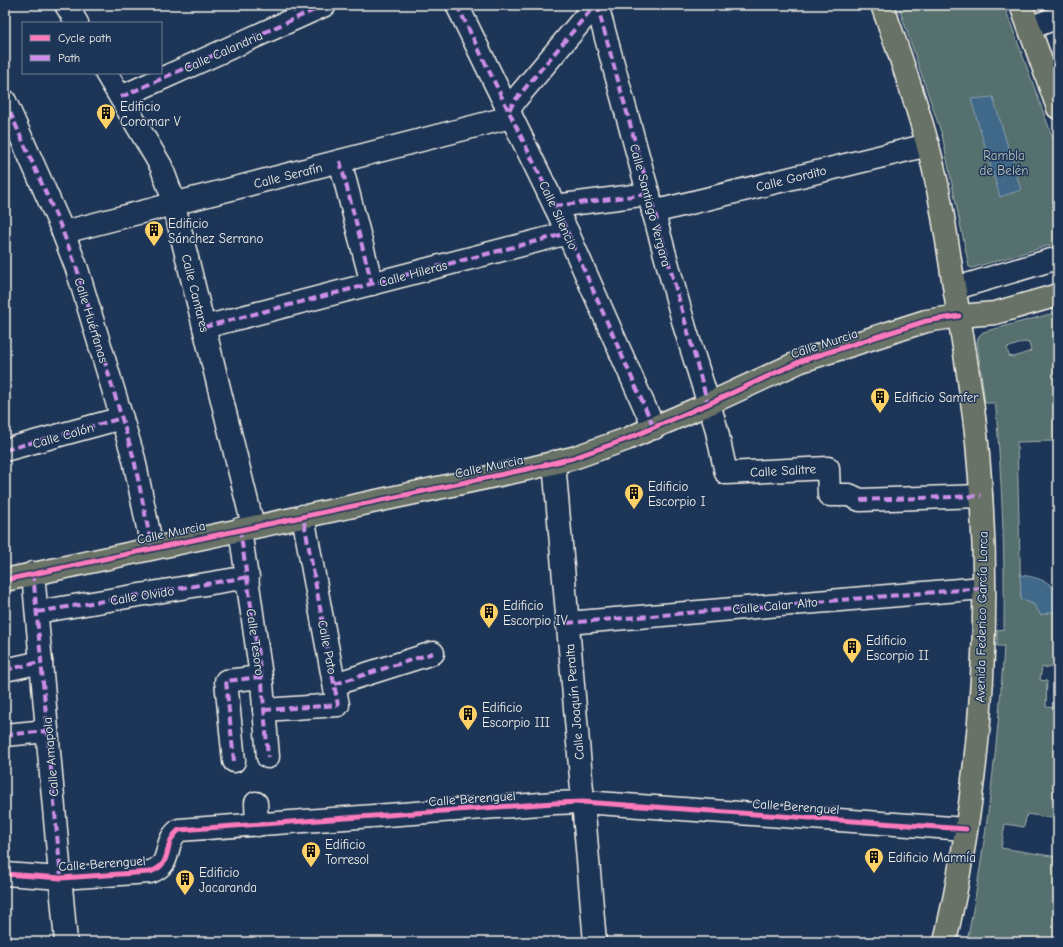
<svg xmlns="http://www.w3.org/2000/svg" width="1063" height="947" font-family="'Comic Neue',sans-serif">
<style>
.green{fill:#55706e;stroke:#a4b0ab;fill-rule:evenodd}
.water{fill:#416889;stroke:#899faf}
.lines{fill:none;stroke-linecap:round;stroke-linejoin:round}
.minor-casing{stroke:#f4f1e8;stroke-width:25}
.major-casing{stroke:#f4f1e8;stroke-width:25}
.minor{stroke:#1d3557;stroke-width:22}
.major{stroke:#697266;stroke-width:22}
.quiet{stroke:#ce8fe9;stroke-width:4;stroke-dasharray:8 4;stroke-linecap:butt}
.cycleway-casing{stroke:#1d3557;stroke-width:8}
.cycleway{stroke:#fd7abc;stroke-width:5}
.labels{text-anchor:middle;stroke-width:3;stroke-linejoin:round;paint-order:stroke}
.street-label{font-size:13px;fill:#f4f1e8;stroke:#1d3557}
.poi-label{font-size:13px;fill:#f4f1e8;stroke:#1d3557;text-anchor:start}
.park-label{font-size:13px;fill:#bcc4bd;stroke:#1d3557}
</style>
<rect width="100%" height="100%" fill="#1d3557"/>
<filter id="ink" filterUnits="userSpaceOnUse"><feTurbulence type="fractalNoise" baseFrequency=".025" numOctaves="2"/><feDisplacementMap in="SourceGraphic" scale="8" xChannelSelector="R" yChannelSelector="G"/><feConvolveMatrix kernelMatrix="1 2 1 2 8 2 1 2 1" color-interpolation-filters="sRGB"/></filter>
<g filter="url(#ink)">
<g class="green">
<polygon points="898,5 1004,5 1058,152 1058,243 972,268 969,267 942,135"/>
<path d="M1058,312V475H1055L1054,441L1017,442L1021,599L1033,604L1041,615L1058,610V675L1054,674V668L1042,667L1040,680L1047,681L1046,707L1058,708V819L1027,814L1024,827L1005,824L1001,848L1058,857V942H967C986,844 998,746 1004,646H997V630L1004,629C1005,556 1002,483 996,410L995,403H985L977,342L979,336L983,332ZM1024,342L1029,343L1031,351L1014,357L1009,356L1007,348Z"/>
</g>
<g class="water">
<polygon points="993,97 1021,190 1000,197 971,99"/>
<path d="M1020,575C1032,576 1054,581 1058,595C1059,599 1058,606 1058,610L1041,615L1033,604L1021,599Z"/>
</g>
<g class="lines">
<defs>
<g id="minor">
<polyline points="66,5 77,23"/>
<polyline points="457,5 566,229 654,428"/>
<polyline points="597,5 685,328 716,427 726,473 828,468 829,495 849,495 860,500 981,496"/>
<polyline points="1030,28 1058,17"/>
<polyline points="106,73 161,166 171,193 253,526"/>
<polyline points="121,97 325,5"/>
<polyline points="5,101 61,227 77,269 134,459 152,548"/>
<polyline points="340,161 372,284"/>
<polyline points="555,206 649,194"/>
<polyline points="653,212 928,145"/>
<polyline points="64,232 503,119 516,99 595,5"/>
<polyline points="955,292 963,286 1058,258"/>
<polyline points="204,327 568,233"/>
<polyline points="5,450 122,418"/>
<polyline points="554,462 595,942"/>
<polyline points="240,529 262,683 268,757"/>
<polyline points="33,573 66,942"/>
<polyline points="37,612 248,577"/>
<polyline points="567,623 983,588"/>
<polyline points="5,670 41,662"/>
<polyline points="335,684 433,653"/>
<polyline points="264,710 338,705 303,516"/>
<polyline points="5,735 47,731"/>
<polyline points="234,761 226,681 261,677"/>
<polyline points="256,803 257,825"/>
<path d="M5,874L61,878L150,872C175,864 161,844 179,830L554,803L583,802L966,829"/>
</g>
<g id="major">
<path d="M882,5C899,52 915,98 928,146C941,194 947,243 955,292C963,342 972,392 977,443C993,609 982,779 945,942"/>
<polyline points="1021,5 1058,108"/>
<polyline points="5,580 532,468 573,458 627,439 708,404 801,361 926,321 959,316 995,313 1058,295"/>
</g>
</defs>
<use href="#minor" class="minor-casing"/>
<use href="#major" class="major-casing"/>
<use href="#minor" class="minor"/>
<use href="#major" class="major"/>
<g class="quiet">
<polyline points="291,5 299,17"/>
<polyline points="457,5 566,229 654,428"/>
<polyline points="597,5 708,404"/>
<polyline points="121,97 325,5"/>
<polyline points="5,101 61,227 77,269 134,459 152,548"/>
<polyline points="509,110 516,99 595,5"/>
<polyline points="340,161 372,284"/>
<polyline points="555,206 649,194"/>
<polyline points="204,327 568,233"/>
<polyline points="5,450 122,418"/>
<polyline points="860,500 981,496"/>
<polyline points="240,529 262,683 268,757"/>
<polyline points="33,573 61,878"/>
<polyline points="37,612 248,577"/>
<polyline points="567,623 983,588"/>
<polyline points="5,670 41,662"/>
<polyline points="335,684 433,653"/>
<polyline points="264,710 338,705 303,516"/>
<polyline points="5,735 47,731"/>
<polyline points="234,761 226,681 261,677"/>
</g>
<defs>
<g id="cycleway">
<polyline points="5,580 532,468 573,458 627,439 708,404 801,361 926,321 959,316"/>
<path d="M5,874L61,878L150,872C175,864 161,844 179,830L554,803L583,802L966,829"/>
</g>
</defs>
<use href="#cycleway" class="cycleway-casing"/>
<use href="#cycleway" class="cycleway"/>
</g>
</g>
<defs>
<symbol id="building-pin" viewBox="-11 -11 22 30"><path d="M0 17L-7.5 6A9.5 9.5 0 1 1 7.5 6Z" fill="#ffd166" stroke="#1d3557"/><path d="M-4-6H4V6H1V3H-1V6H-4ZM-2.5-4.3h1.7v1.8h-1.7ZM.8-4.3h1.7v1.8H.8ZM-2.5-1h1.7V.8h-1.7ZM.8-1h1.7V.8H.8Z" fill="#111"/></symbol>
</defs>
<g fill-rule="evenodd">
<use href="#building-pin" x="95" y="102" width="22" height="30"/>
<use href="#building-pin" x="143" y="219" width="22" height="30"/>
<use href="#building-pin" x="869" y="386" width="22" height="30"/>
<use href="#building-pin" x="623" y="482" width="22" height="30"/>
<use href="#building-pin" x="478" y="601" width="22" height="30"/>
<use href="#building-pin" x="841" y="636" width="22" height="30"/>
<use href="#building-pin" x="457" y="703" width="22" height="30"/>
<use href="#building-pin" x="300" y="840" width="22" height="30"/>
<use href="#building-pin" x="863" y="846" width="22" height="30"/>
<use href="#building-pin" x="174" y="868" width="22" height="30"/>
</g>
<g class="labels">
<g class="street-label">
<text transform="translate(223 51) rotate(-24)" y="5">Calle Calandria</text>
<text transform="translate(288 175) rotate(-14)" y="5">Calle Serafín</text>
<text transform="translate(791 178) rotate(-14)" y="5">Calle Gordito</text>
<text transform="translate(651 205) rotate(75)" y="5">Calle Santiago Vergara</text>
<text transform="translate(559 215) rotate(65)" y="5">Calle Silencio</text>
<text transform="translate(413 273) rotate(-15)" y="5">Calle Hileras</text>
<text transform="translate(196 293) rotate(76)" y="5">Calle Cantares</text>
<text transform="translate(92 320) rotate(73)" y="5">Calle Huérfanas</text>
<text transform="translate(824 343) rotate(-18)" y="5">Calle Murcia</text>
<text transform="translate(63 435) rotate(-16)" y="5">Calle Colón</text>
<text transform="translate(489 466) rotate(-12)" y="5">Calle Murcia</text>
<text transform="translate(783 470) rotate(-3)" y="5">Calle Salitre</text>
<text transform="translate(171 532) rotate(-12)" y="5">Calle Murcia</text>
<text transform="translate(142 595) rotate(-9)" y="5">Calle Olvido</text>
<text transform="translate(775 605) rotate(-5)" y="5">Calle Calar Alto</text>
<text transform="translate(981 617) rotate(-89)" y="5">Avenida Federico García Lorca</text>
<text transform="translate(256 642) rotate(82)" y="5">Calle Tesoro</text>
<text transform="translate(328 647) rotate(79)" y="5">Calle Pato</text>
<text transform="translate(574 702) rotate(-95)" y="5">Calle Joaquín Peralta</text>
<text transform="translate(50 757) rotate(-95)" y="5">Calle Amapola</text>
<text transform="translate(472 798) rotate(-4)" y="5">Calle Berenguel</text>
<text transform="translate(796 806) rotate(4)" y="5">Calle Berenguel</text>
<text transform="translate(102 863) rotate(-4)" y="5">Calle Berenguel</text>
</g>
<g class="poi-label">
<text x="120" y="111">Edificio<tspan x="120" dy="15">Coromar V</tspan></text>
<text x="168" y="228">Edificio<tspan x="168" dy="15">Sánchez Serrano</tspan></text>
<text x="894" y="402">Edificio Samfer</text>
<text x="648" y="491">Edificio<tspan x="648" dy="15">Escorpio I</tspan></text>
<text x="503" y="610">Edificio<tspan x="503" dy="15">Escorpio IV</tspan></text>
<text x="866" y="645">Edificio<tspan x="866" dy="15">Escorpio II</tspan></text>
<text x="482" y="712">Edificio<tspan x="482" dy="15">Escorpio III</tspan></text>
<text x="325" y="849">Edificio<tspan x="325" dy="15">Torresol</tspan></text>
<text x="888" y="862">Edificio Marmía</text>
<text x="199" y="877">Edificio<tspan x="199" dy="15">Jacaranda</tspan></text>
</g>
<g class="park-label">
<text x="1004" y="160">Rambla<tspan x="1004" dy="15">de Belén</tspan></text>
</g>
</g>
<rect width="1063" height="947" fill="none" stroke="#1d3557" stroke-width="20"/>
<rect x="10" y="10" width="1043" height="927" fill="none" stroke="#f4f1e8" stroke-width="1.5" filter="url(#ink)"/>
<rect x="22" y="22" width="140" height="52" fill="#1d3557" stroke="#738091"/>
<rect x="30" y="35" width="20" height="6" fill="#fd7abc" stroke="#738091"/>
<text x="58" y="42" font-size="12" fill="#f4f1e8">Cycle path</text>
<rect x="30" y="55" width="20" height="6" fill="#ce8fe9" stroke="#738091"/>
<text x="58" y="62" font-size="12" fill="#f4f1e8">Path</text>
</svg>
